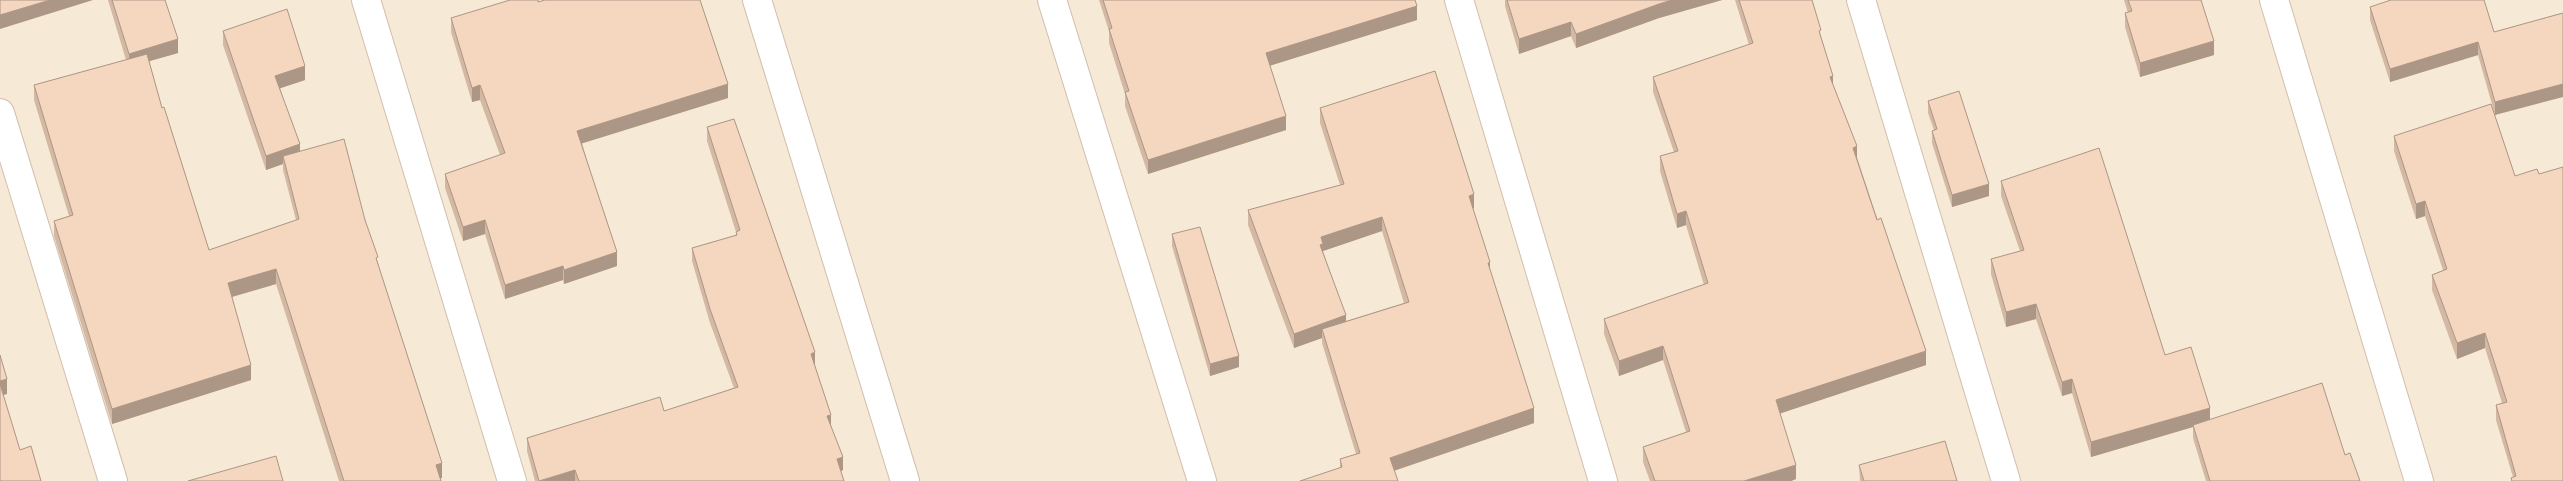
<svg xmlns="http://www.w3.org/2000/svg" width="2563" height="481" font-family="'Varela Round',sans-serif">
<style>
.residential{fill:#f6e9d6}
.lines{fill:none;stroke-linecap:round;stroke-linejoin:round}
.minor-casing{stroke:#d2bead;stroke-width:30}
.minor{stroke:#fff;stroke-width:28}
.wall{fill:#d3b8a3;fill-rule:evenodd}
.shaded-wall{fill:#ac9685}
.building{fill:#f5d6be;stroke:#ac9685}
</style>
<rect width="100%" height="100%" fill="#fef6e9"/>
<rect class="residential" x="0" y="0" width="2563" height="481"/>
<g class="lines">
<defs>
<g id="minor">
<polyline points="366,0 512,481"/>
<polyline points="757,0 905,481"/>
<polyline points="1052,0 1202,481"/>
<polyline points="1459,0 1603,481"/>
<polyline points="1861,0 2006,481"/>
<polyline points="2274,0 2419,481"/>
<polyline points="0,113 113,481"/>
</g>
</defs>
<use href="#minor" class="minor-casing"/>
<use href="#minor" class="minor"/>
</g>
<g class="wall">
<polygon points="108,0 165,0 178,53 149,61 162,108 209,250 296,220 283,170 283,164 266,170 223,45 223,31 305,80 280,88 300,151 365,220 442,478 440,478 441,481 339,481 276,284 232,297 251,380 112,424 54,236 54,221 69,216 34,100 34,85 126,60"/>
<polygon points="1099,0 1415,0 1417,20 1270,65 1286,130 1148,174 1125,106 1125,94 1109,43 1109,31"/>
<polygon points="1505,0 1722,0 1659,18 1576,48 1571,36 1519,54 1505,6"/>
<polygon points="1735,0 1812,0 1833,85 1926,365 1780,413 1796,479 1791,481 1650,481 1643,462 1643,447 1686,432 1663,360 1619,376 1604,334 1604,319 1704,285 1686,225 1677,228 1660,171 1660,156 1674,152 1653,92 1653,77 1749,45"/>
<polygon points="2124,0 2201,0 2214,55 2140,77 2125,27 2125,13 2128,13"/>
<polygon points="538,2 728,98 582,143 617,266 564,284 563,280 505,299 485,234 463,241 445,188 445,174 500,155 480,100 472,102 451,32 451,18"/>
<polygon points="2370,7 2494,32 2563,13 2495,115 2478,55 2390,82 2370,20"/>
<polygon points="1928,101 1989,196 1952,207 1932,143 1932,131 1934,130 1928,113"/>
<path d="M1320,108L1474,208L1473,209L1490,271L1534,423L1394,471L1340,467V459L1356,454L1322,343V338L1294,348L1248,225V210L1340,185L1320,123ZM1382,231L1404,303L1346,321L1323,251Z"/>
<polygon points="707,127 815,366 843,470 841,471 844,481 535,481 527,451 527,438 664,411 734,388 710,323 692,261 692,248 736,235 736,232 707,141"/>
<polygon points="2394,136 2515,176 2563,481 2511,481 2511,478 2513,477 2496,420 2496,405 2502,403 2485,348 2457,359 2432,290 2432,275 2443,270 2425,216 2416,219 2394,151"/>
<polygon points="2001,181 2165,355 2210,420 2345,455 2360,481 2206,481 2193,438 2193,427 2091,457 2072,393 2062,396 2036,319 2006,327 1991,274 1991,259 2020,251 2001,196"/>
<polygon points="1172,234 1239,367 1210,376 1172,246"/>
<polygon points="1859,465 1957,481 1860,481"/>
</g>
<g class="shaded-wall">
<polygon points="50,0 93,0 0,29 0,15"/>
<polygon points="1672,0 1722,0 1659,18 1576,48 1576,34 1659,4"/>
<polygon points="1417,6 1417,20 1266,67 1266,53"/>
<polygon points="1571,22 1571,36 1519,54 1519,39"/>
<polygon points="178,39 178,53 129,67 129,54"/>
<polygon points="2214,41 2214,55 2140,77 2140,63"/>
<polygon points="2478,42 2478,55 2390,82 2390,69"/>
<polygon points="305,66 305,80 275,90 275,76"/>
<polygon points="1833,76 1833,90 1830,77"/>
<polygon points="728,84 728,98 577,145 577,131"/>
<polygon points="2563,84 2563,97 2495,115 2495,102"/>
<polygon points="480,85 480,100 472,102 472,88"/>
<polygon points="1286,116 1286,130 1148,174 1148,160"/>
<polygon points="300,144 300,158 283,156 283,164 266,170 266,156"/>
<polygon points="1857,146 1857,160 1853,148"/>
<polygon points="1989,184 1989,196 1952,207 1952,195"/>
<polygon points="1474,194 1474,208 1469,210 1469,196"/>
<polygon points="2425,201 2425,216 2416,219 2416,204"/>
<polygon points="1686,211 1686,225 1677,228 1677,214"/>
<polygon points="1382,217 1382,231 1323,251 1323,258 1320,259 1321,237"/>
<polygon points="485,220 485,234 463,241 463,227"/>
<polygon points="617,252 617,266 564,284 564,270"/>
<polygon points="1490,262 1490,276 1488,263"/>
<polygon points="563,266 563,280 505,299 505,285"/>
<polygon points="276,269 276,284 228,298 228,283"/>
<polygon points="2036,304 2036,319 2006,327 2006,312"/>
<polygon points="1346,315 1346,329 1322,329 1322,338 1294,348 1294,334"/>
<polygon points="2485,333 2485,348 2457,359 2457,343"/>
<polygon points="1663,346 1663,360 1619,376 1619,361"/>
<polygon points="1926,351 1926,365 1776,415 1776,400"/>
<polygon points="815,352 815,366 811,367 811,354"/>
<polygon points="1239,356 1239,367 1210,376 1210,364"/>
<polygon points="251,365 251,380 112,424 112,409"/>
<polygon points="7,379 7,394 0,396 0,381"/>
<polygon points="2072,379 2072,393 2062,396 2062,382"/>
<polygon points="1534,408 1534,423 1390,472 1390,458"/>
<polygon points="2210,408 2210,422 2193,425 2193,427 2091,457 2091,442"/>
<polygon points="831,415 831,428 827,416"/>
<polygon points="843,457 843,470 837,473 837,459"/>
<polygon points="442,463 442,478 436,480 436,465"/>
<polygon points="1796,465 1796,479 1791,481 1744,481"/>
<polygon points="575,470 575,481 540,481"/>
</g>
<g class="building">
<polygon points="0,0 50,0 0,15"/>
<polygon points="112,0 165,0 178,39 129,54"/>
<polygon points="510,0 538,0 538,2 545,0 700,0 728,84 577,131 617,252 564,270 563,266 505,285 485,220 463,227 445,174 505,153 480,85 472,88 451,18"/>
<polygon points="1103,0 1415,0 1417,6 1266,53 1286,116 1148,160 1125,92 1129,91 1109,29 1112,28"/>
<polygon points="1507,0 1672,0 1659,4 1576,34 1571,22 1519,39"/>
<polygon points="1739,0 1812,0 1821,30 1819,31 1833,76 1830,77 1857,146 1853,148 1877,220 1881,218 1926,351 1776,400 1796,465 1744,481 1655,481 1643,447 1690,431 1663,346 1619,361 1604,319 1708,283 1686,211 1677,214 1660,156 1678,151 1653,77 1753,43"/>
<polygon points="2128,0 2201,0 2214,41 2140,63 2125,13 2132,11"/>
<polygon points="2391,0 2484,0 2494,32 2563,13 2563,84 2495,102 2478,42 2390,69 2370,7"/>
<polygon points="287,9 305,66 275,76 300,144 266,156 223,31"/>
<polygon points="147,54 162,108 164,107 209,250 299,219 283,156 344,139 365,220 378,257 376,258 442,463 436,465 441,481 344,481 276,269 228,283 251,365 112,409 54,221 73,215 34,85"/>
<polygon points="1435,71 1474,194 1469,196 1490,262 1488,263 1534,408 1390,458 1398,481 1300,481 1342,467 1340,459 1360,453 1322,329 1409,302 1382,217 1321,237 1323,244 1320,245 1346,315 1294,334 1248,210 1344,184 1320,108"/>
<polygon points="1959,91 1989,184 1952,195 1932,131 1937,129 1928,101"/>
<polygon points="2491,104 2515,176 2537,169 2539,174 2563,167 2563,481 2512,481 2511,478 2516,476 2496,405 2507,402 2485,333 2457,343 2432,275 2447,269 2425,201 2416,204 2394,136"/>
<polygon points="734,119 815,352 811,354 831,415 827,416 843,457 837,459 844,481 579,481 575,470 539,481 527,438 660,397 664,411 738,387 710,309 692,248 737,235 736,232 740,230 707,127"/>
<polygon points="2099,148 2165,355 2191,347 2210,408 2091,442 2072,379 2062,382 2036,304 2006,312 1991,259 2024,250 2001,181"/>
<polygon points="1200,227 1239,356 1210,364 1172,234"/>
<polygon points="0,355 7,379 0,381"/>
<polygon points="2322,383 2345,455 2350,453 2360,481 2210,481 2193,425"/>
<polygon points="0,384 20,450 31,446 41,481 0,481"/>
<polygon points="1945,441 1957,481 1864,481 1859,465"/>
<polygon points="276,456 283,481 188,481"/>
</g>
</svg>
